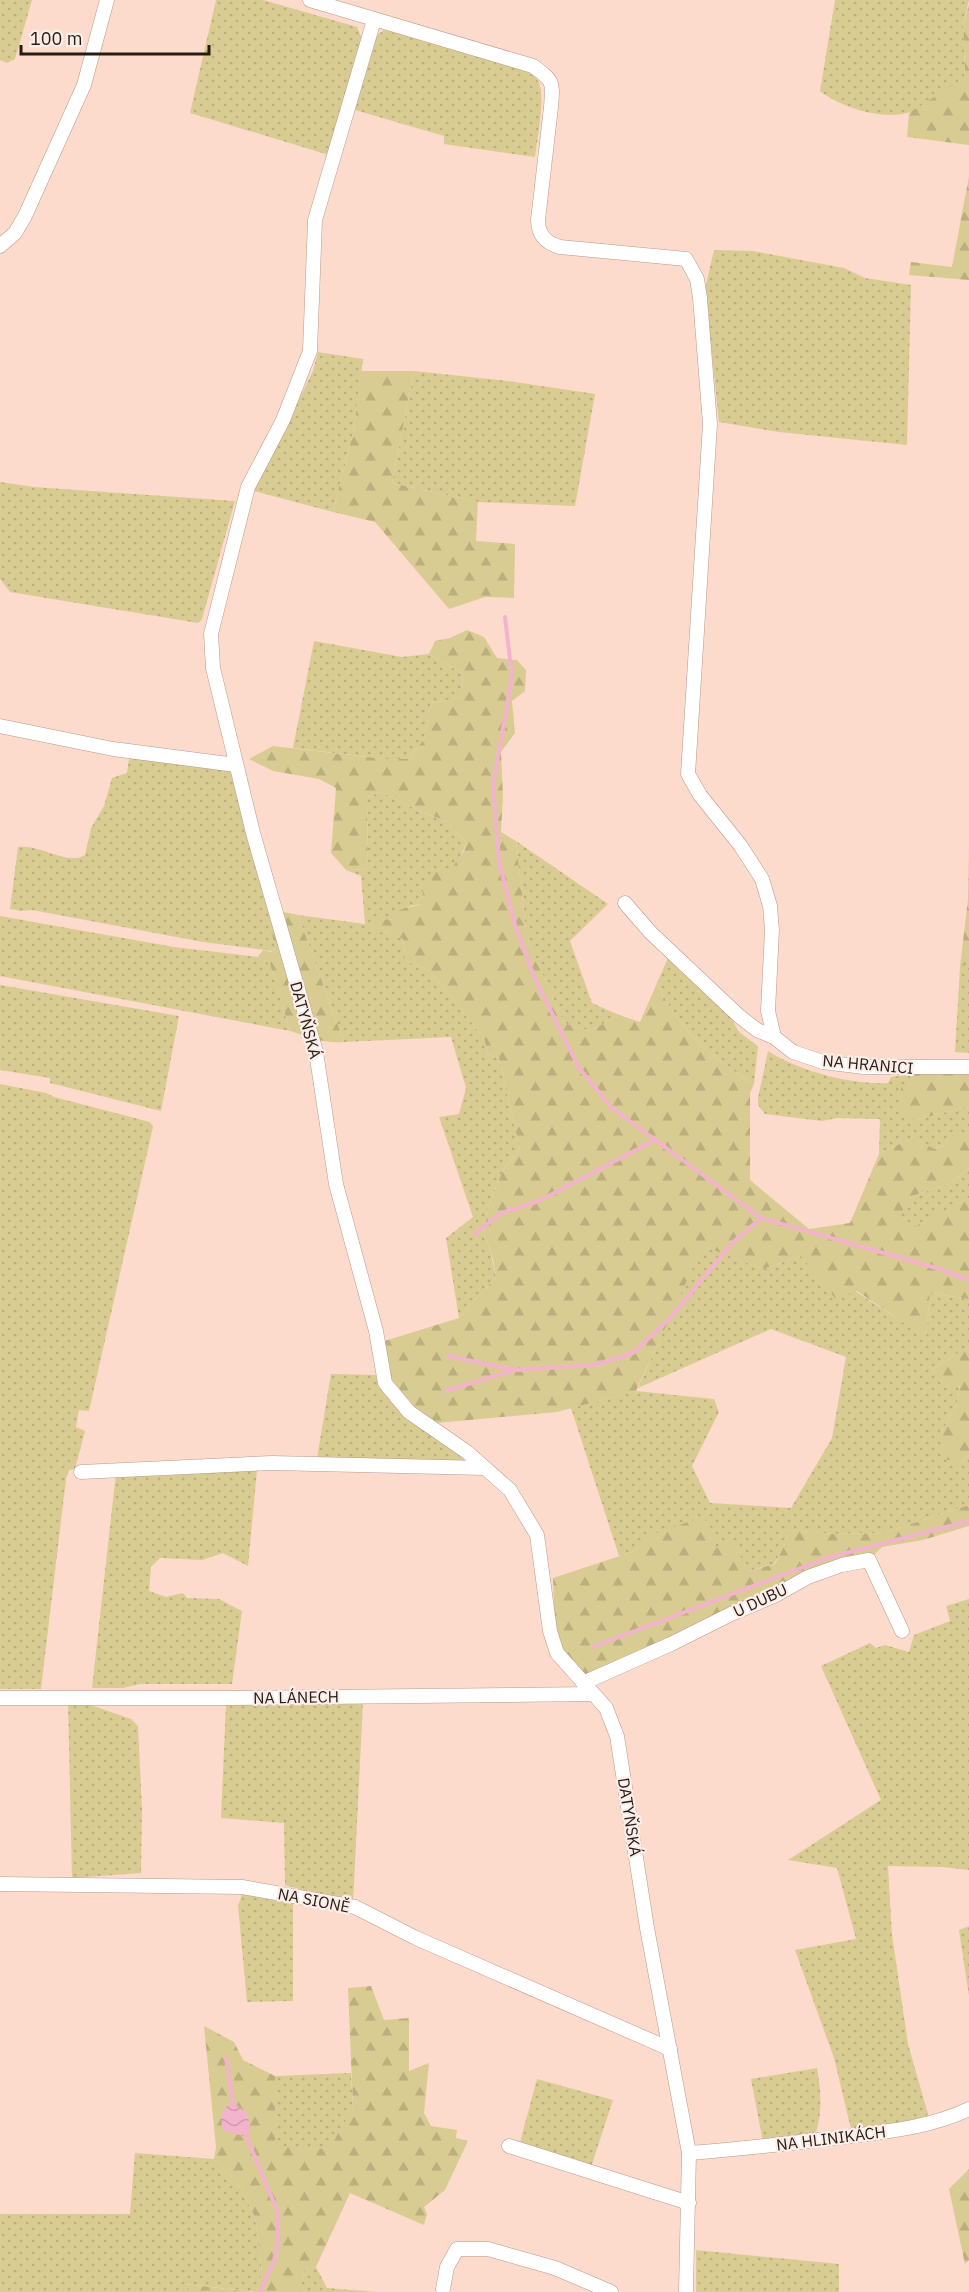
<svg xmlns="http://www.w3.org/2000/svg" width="969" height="2292" font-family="'IBM Plex Sans',sans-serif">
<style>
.green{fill:url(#green-dots)}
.forest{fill:url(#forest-firs)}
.water{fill:url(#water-waves)}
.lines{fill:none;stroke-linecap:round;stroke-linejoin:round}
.stream{stroke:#f4b3cc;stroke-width:4}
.minor-casing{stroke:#b8998b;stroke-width:15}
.minor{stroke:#fff;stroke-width:14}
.labels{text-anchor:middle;stroke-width:4.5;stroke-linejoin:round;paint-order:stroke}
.street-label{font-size:16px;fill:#271b16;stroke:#fbede7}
</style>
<defs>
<pattern id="green-dots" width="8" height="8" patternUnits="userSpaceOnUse" patternTransform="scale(1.5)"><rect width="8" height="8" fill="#d9cc92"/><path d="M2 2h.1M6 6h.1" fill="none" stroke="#baaf7d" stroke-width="1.8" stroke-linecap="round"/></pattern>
<pattern id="forest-firs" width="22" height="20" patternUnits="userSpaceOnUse" patternTransform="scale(1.5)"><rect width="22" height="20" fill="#d9cc92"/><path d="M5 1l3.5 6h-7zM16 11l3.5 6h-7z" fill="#baaf7d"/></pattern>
<pattern id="water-waves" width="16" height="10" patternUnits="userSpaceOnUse" patternTransform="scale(1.5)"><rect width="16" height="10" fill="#f4b3cc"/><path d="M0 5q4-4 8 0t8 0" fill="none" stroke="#d199ae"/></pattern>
</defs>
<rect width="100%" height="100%" fill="#fcdbcc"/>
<g class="green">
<polygon points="0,0 32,0 15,59 7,63 0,60"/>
<polygon points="216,0 263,0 357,27 362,39 329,155 190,113"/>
<path d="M835,0H969L963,26L965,69L964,78C947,89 931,104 913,111C886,122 842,108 820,91Z"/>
<path d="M384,30C410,37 525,63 537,79C547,90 537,141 535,157L444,144V136L355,110L377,35Z"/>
<polygon points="714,250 753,251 844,268 865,278 911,285 907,445 779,432 719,422 705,289"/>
<polygon points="318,352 363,359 354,429 333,512 254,491 313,371"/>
<polygon points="414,371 508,381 595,394 575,506 478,502 392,483"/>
<polygon points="0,482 34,487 235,501 202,619 198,623 10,592 0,579"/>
<polygon points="314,641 402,657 429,654 462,673 463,695 451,700 431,703 424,739 409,759 384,759 293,748"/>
<path d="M132,758L230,771L261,875L275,947L273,951L203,942L32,910L21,911L10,909L18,847C41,844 67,866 85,855L91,828L104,806L112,778L127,773L129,759Z"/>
<path d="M381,792L424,813L447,821L466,842C460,866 437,886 422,904L410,906L396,920L381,919L383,931L403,939L406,961L430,971L484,1038L488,1055L499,1058L520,1149L503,1170L489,1205L484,1234L491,1254L496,1277L459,1318L446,1238L473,1217L439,1117L459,1114L466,1088L451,1037L344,1042L298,915L365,924L361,876L346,870L368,869L367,797Z"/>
<polygon points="516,841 608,904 570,941 592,1003 619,1015 590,1031 564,1023 527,938"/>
<polygon points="0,916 174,947 259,957 270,964 290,1031 0,976"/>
<path d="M668,958L731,1018L739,1032L758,1046L754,1084C711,1057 679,1031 657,983Z"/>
<polygon points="969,964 969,1053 955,1052 960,967"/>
<polygon points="0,985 179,1016 161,1111 50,1083 50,1078 0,1070"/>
<path d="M768,1051C799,1071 851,1085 888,1083L891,1077L916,1073V1120L969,1106V1134L956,1131L945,1145L933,1149L914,1137L879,1154L880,1119L837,1118L822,1121L765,1114L758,1105V1098Z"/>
<polygon points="0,1084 46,1093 54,1097 150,1122 153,1127 89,1411 79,1410 76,1427 85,1431 75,1469 69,1470 66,1479 41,1689 0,1689"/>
<polygon points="969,1168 969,1198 910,1230 896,1220 912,1196 949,1184"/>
<polygon points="702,1245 763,1269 801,1256 926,1337 930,1293 969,1299 969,1346 931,1370 960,1384 957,1403 941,1434 959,1463 969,1455 969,1505 883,1533 832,1534 789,1530 784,1546 774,1564 748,1571 715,1548 638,1550 619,1556 571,1408 636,1391 714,1399 719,1412 692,1466 710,1503 791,1508 832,1438 846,1357 771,1329 638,1388"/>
<polygon points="331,1374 379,1375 459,1450 466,1463 317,1458"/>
<polygon points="257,1470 248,1566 223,1553 202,1560 160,1558 151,1567 149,1591 166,1597 183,1593 187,1598 219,1599 242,1611 232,1684 140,1684 123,1688 92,1688 116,1473 158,1476"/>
<polygon points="969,1599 969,1870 942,1867 888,1866 892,1935 908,2044 928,2114 922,2125 851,2129 834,2058 795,1950 856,1939 837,1868 788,1860 881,1800 821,1666 870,1643 876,1648 885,1645 909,1652 914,1635 950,1621 946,1606"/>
<polygon points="68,1701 82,1702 131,1719 138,1726 142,1809 141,1873 72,1878"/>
<polygon points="363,1702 353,1904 285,1885 284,1823 221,1818 226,1704"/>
<polygon points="242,1894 293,1904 293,2001 247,2002 238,1906"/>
<polygon points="969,1926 969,1996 959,1930"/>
<path d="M817,2068C821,2091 823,2115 814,2138L763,2142L751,2079Z"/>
<polygon points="351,2073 353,2109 329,2149 275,2148 275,2076"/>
<polygon points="537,2079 613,2100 591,2167 519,2146"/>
<polygon points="135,2153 214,2159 240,2187 255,2217 262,2272 257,2292 186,2284 191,2292 0,2292 0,2214 130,2214"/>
<polygon points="696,2250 839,2264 839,2292 696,2292"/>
<polygon points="316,2267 327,2288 377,2292 300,2292 304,2269"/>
</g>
<g class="forest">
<polygon points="969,4 969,145 907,137 909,113 964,78 965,69 963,26"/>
<polygon points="969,176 969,280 909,275 911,262 952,267"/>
<polygon points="361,371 414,371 392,483 478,502 476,541 515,544 514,598 485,597 449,609 375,522 333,512 354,429"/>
<path d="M467,630L484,637L497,658L517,660L526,670L525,691L512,701L515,733L501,752L503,796L501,832L516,841L527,938L564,1023L590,1031L619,1015L640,1022L657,983C679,1031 711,1057 754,1084L750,1093V1180L809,1229L850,1223L879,1154L914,1137L934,1149L945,1145L956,1130L969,1134V1168L949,1184L912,1196L897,1220L909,1224L910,1229L969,1198V1299L930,1293L926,1338L857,1291L835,1298L801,1256L763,1269L703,1246L636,1391L557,1412L437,1423L414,1406L390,1378L381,1342L459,1318L496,1277L493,1259L484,1234L489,1205L503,1170L520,1149L499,1058L488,1055L484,1038L430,971L406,961L403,939L383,931L377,935L370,932L367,924L381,919L396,920L399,910L422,904L424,881L435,872H449L464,851L466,842L447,821L424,813L381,792L367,797L368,869L346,870L331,853L336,788L319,779L273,771L249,759L273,746L384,759H409L424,739L431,703L451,700L463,695L462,673L429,654L435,641L450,638Z"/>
<polygon points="969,844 969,964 960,967 968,899"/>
<path d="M278,911L298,915L344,1042C325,1044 308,1037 290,1031L270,964L258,957L263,950L271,952L275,949L269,917Z"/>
<polygon points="969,1072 969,1106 916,1120 904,1119 900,1104 901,1088 916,1073"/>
<polygon points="969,1346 969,1455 959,1463 945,1459 941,1434 957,1403 960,1385 941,1384 931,1370"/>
<polygon points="969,1505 969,1526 923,1540 882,1547 869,1560 842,1565 583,1683 555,1638 553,1578 638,1550 644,1537 703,1517 714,1532 715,1548 733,1543 749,1571 775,1564 784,1546 789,1530 832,1534 883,1533"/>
<polygon points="371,1986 384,2020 409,2018 409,2071 429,2063 424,2113 431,2126 457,2130 456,2138 468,2141 445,2190 424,2207 427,2214 424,2225 350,2193 316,2267 304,2269 300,2292 257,2292 262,2272 255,2217 240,2187 214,2159 216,2147 204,2026 234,2042 243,2060 275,2076 275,2147 329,2149 353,2108 348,1988"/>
<polygon points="969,2169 969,2260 965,2264 949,2189"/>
<polygon points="185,2284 253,2292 191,2292"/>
</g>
<path class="water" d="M232,2102L247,2113L250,2127L248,2134L242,2136L223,2130C220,2116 221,2111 232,2102Z"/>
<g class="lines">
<g class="stream">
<polyline points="505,617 512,677 493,785 499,861 515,925 535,979 579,1068 612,1108 761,1218 936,1268 969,1280"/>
<polyline points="475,1234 501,1213 539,1201 655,1140"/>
<polyline points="448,1356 515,1370 594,1365 633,1353 671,1317 732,1243 761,1218"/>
<polyline points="446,1391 514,1370"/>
<polyline points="593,1647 827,1558 969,1521"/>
<polyline points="226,2058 233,2105"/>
<polyline points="244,2131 277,2210 278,2242 274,2261 260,2292"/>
</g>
<defs>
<g id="minor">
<path d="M310,0L533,66C554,81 553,82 551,107L538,220C538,235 546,243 560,247L686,259L697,279L700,298L710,424L688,774L700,795L740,845L762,879L770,906L772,930L768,1011L774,1037"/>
<polyline points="374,20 315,220 310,351 283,420 248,487 211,634 213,668 253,833 316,1052 336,1184 376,1331 385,1383 409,1412 467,1452 510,1490 537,1535 550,1631 557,1653 606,1708 617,1736 647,1928 689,2153 686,2292"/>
<polyline points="0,246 15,233 25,216 84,85 107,0"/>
<polyline points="0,726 113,749 236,765"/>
<polyline points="625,903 650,932 739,1016 757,1030 774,1037 793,1052 823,1062 864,1067 969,1067"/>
<polyline points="81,1472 272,1463 485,1468"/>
<polyline points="583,1683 671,1644 731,1614 776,1595 808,1577 842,1565 869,1560 902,1631"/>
<polyline points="0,1698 230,1698 593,1694"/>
<polyline points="0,1884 242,1887 355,1907 416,1938 670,2049"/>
<polyline points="509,2146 689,2203"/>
<path d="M689,2153C741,2149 793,2143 844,2137C889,2131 928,2128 969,2109"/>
<polyline points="443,2289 447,2267 457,2249 488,2249 555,2268 611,2292"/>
</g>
</defs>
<use href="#minor" class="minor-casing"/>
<use href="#minor" class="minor"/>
</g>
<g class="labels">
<g class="street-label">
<text transform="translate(306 1020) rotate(75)" y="6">DATYŇSKÁ</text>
<text transform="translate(868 1064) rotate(5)" y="6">NA HRANICI</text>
<text transform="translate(760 1600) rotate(-25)" y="6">U DUBU</text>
<text transform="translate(296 1697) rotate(-1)" y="6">NA LÁNECH</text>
<text transform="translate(630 1817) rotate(81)" y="6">DATYŇSKÁ</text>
<text transform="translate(314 1900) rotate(11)" y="6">NA SIONĚ</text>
<text transform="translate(831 2138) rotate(-7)" y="6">NA HLINIKÁCH</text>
</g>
</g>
<path d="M21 45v9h188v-9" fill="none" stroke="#271b16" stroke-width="3"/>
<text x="30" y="45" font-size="18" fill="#271b16" stroke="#fbede7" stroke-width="4.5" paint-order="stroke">100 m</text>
</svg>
